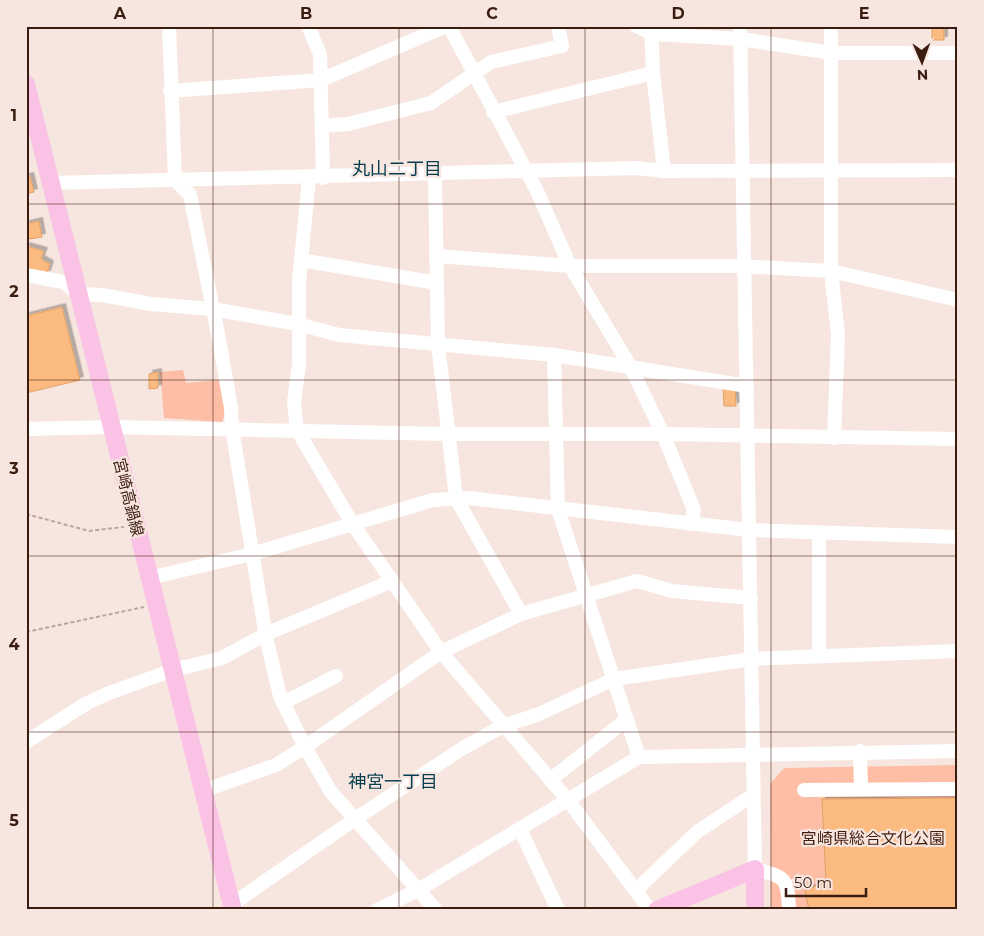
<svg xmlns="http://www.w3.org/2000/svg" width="984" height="936" font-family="Montserrat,'Noto Sans JP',sans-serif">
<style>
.green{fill:#fdbea5}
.building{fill:#fbba80;stroke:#e0a167;filter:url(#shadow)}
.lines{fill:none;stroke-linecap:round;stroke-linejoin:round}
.path{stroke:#bba59d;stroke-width:2;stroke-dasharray:4 2.5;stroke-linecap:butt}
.minor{stroke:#fff;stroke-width:14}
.major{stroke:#fac3e5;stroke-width:18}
.grid{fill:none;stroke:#3b1c10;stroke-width:1;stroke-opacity:0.55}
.labels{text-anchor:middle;stroke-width:4.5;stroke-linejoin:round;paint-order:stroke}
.street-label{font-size:16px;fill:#3b1c10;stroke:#f7e6df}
.park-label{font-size:16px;fill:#431d0d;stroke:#f7e6df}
.neighbourhood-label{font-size:18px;fill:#053e4e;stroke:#f7e6df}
.neatline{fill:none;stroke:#3b1c10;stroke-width:2}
.grid-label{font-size:16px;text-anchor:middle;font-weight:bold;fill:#3b1c10}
</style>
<defs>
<filter id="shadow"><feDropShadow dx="3.5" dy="-3.5" stdDeviation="0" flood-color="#0004"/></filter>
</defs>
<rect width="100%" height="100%" fill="#f7e6df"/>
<g class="green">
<polygon points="183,370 186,383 219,380 225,414 222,422 164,418 160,372"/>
<polygon points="958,765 958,910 771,910 770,784 784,768"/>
</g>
<g class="building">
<rect x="932" y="26" width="12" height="14"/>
<polygon points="30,176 34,192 26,194 26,177"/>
<polygon points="39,221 42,237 29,239 26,234 26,224"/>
<polygon points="26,246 44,251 41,259 50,264 47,274 26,271"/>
<polygon points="62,307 80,380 26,393 26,316"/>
<polygon points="158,372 158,388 149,389 149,374"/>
<polygon points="723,388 735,388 736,406 724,406"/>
<polygon points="958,798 958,910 809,910 805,891 826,882 822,799"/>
</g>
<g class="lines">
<g class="path">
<polyline points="26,514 89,531 124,527"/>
<polyline points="26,632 144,607"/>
</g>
<g class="minor">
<polyline points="169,26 175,180 190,195 218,334 231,407 232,428 266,637 280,696 305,747 331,792 436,910"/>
<polyline points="308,26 320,54 323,178"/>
<polyline points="449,26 537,191 570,266 630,366 663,434 694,510 691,524"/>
<polyline points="636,26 653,34 740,39 832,53 958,53"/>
<polyline points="651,26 653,73 664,171"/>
<path d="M740,26L755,869C785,877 788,877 789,910"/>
<polyline points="831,26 831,271 838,335 834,438"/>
<polyline points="170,91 321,80 446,26"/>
<polyline points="493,112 653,73"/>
<polyline points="322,126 348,124 431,103 491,62 562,46 558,26"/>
<polyline points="435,175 438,344 456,498 521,614"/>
<polyline points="309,178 299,282 299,364 294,402 297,430 352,523 441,652 568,800 650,910"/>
<polyline points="51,183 637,168 664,171 958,170"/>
<polyline points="436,256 570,266 738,266 831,271 958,300"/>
<polyline points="301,260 437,283"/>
<polyline points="26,275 63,282 79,294 102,295 151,304 212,309 298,324 339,335 554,355 747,386"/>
<polyline points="554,355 558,509 639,757"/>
<polyline points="26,429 112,427 447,434 663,434 958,439"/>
<polyline points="819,533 819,656"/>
<polyline points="149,578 252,554 433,500 469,498 749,530 958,537"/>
<polyline points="283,703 336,676"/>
<polyline points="26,742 87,703 109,693 173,670 222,658 266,634 392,581"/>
<polyline points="860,751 861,789"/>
<polyline points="550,780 627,719"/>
<polyline points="804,790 958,789"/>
<polyline points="203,791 276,765 305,747 441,652 521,614 637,581 672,591 751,598"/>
<polyline points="520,829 558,910"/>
<polyline points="636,890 697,832 753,795"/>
<polyline points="231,905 355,819 463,748 503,726 539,714 614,679 752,659 958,651"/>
<polyline points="377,910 418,890 639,757 958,751"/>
</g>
<g class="major">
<polyline points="26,84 233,910"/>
<polyline points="657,910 755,869 755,910"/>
</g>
</g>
<path class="grid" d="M213,26V910M399,26V910M585,26V910M771,26V910M26,204H958M26,380H958M26,556H958M26,732H958"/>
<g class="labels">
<g class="street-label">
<text transform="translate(129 497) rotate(76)" y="6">宮崎高鍋線</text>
</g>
<g class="park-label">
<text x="873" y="844">宮崎県総合文化公園</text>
</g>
<g class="neighbourhood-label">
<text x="397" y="175">丸山二丁目</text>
<text x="393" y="788">神宮一丁目</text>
</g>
</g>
<rect width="984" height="936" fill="none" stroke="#f7e6df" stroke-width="55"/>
<g transform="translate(922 62) rotate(178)" stroke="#f7e6df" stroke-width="4" paint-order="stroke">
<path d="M0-4L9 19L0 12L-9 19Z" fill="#3b1c10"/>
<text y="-8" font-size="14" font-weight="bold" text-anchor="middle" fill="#3b1c10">N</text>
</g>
<path d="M786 888v8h80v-8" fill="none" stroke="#3b1c10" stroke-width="2.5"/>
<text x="794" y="888" font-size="15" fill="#3b1c10" stroke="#f7e6df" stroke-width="4" paint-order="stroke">50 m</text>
<rect x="28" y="28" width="928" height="880" class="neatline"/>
<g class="grid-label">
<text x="120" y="19">A</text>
<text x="306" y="19">B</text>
<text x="492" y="19">C</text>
<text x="678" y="19">D</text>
<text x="864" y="19">E</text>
<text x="14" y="121">1</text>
<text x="14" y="297">2</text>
<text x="14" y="474">3</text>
<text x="14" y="650">4</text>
<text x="14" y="826">5</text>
</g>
</svg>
